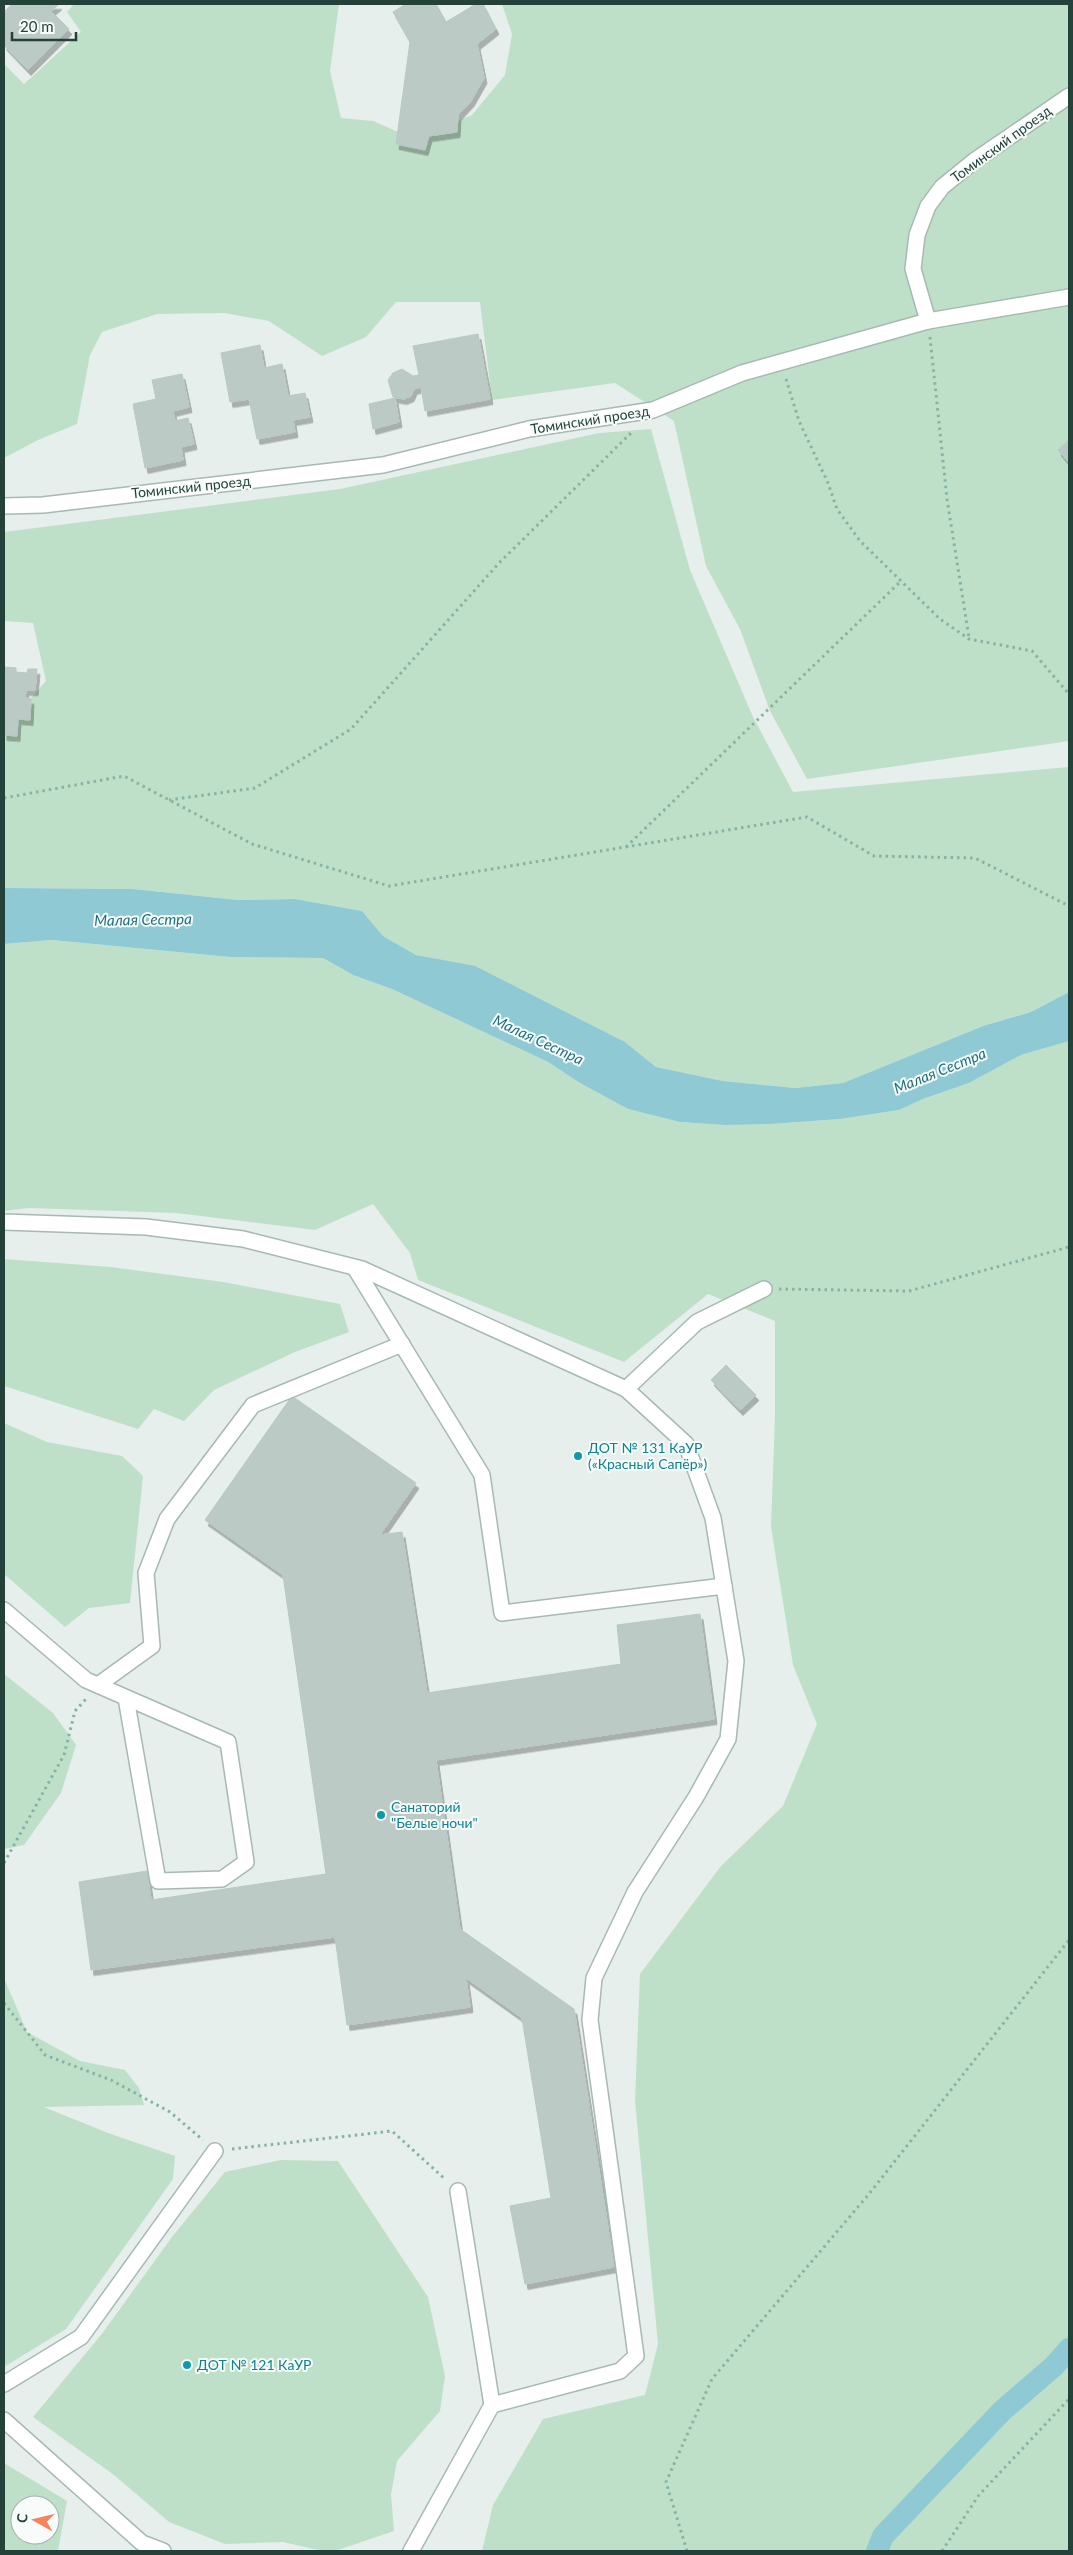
<svg xmlns="http://www.w3.org/2000/svg" width="1073" height="2555" font-family="Lato,sans-serif">
<style>
.green{fill:#bfe0c8;fill-rule:evenodd}
.water{fill:#8ec9d4}
.lines{fill:none;stroke-linecap:round;stroke-linejoin:round}
.canal{stroke:#8ec9d4;stroke-width:22}
.building{fill:#bbcac4;stroke:#b8c9c2;filter:url(#shadow)}
.minor-casing{stroke:#a8b8b2;stroke-width:18}
.path{stroke:#86b3a5;stroke-width:3;stroke-dasharray:2.5 4;stroke-linecap:butt}
.minor{stroke:#fff;stroke-width:15}
.culture-dot{fill:#0f9aa8;stroke:#f7fbf9;stroke-width:2}
.labels{text-anchor:middle;stroke-width:4;stroke-linejoin:round;paint-order:stroke}
.street-label{font-size:14px;fill:#24423a;stroke:#f7fbf9}
.culture-label{font-size:14px;fill:#0d838f;stroke:#f7fbf9;text-anchor:start}
.water-label{font-size:15px;font-style:italic;fill:#1c6f80;stroke:#f7fbf9}
</style>
<defs>
<filter id="shadow"><feDropShadow dx="3" dy="5.5" stdDeviation="0" flood-color="#0004"/></filter>
</defs>
<rect width="100%" height="100%" fill="#e6efeb"/>
<g class="green">
<polygon points="74,4 339,4 330,71 341,118 373,121 414,139 472,115 505,75 512,34 502,4 1069,4 1069,741 807,779 770,711 740,629 706,566 674,421 615,383 492,400 480,302 396,302 366,337 322,356 269,321 224,313 157,314 102,332 90,355 77,424 38,440 4,458 4,64 24,84 81,32 67,12"/>
<polygon points="651,429 690,570 753,717 793,792 1069,767 1069,992 1031,1012 983,1026 843,1083 795,1088 723,1081 656,1067 625,1042 475,967 416,955 383,936 362,911 295,899 238,900 133,889 4,888 4,729 46,681 33,623 4,621 4,532 340,489 599,433"/>
<polygon points="52,940 230,957 323,958 353,975 392,989 548,1062 580,1083 628,1109 680,1122 724,1125 771,1124 840,1119 899,1110 923,1099 969,1083 1021,1055 1069,1041 1069,2551 482,2551 493,2505 543,2419 645,2395 658,2344 635,2101 640,1974 721,1866 783,1806 817,1724 793,1665 771,1527 775,1416 775,1321 708,1294 624,1362 418,1280 410,1253 373,1204 315,1230 176,1213 29,1208 4,1211 4,944"/>
<polygon points="4,1259 111,1267 223,1282 340,1304 349,1332 295,1352 214,1390 184,1421 154,1409 138,1429 4,1386"/>
<polygon points="4,1423 47,1442 122,1456 143,1476 130,1603 89,1608 65,1627 4,1574"/>
<polygon points="4,1674 53,1713 76,1745 61,1793 24,1845 4,1849"/>
<polygon points="4,1978 27,2032 80,2061 125,2070 139,2088 144,2105 44,2107 108,2133 175,2156 173,2179 66,2329 4,2367"/>
<polygon points="281,2160 338,2161 428,2297 445,2376 440,2411 397,2461 391,2494 394,2531 335,2551 323,2551 283,2542 225,2544 169,2522 114,2475 33,2417 101,2335 172,2237 225,2172"/>
<path d="M4,2463L67,2501L58,2551H4ZM20,2505H50V2535H20Z"/>
</g>
<polygon class="water" points="4,888 133,889 238,900 295,899 362,911 383,936 416,955 475,966 625,1042 656,1067 723,1081 795,1088 843,1083 983,1026 1031,1012 1069,992 1069,1041 1021,1055 969,1083 923,1099 899,1110 840,1119 771,1124 724,1125 680,1122 628,1109 580,1083 548,1062 392,989 353,975 323,958 230,957 52,940 4,944"/>
<g class="lines">
<polyline class="canal" points="877,2551 883,2536 1002,2411 1054,2366 1069,2349"/>
</g>
<g class="building">
<polygon points="12,4 59,4 51,11 69,29 28,70 4,45 4,12"/>
<polygon points="406,4 436,4 446,22 476,4 483,4 496,29 477,44 484,78 471,101 458,115 457,132 429,136 425,150 396,144 410,42 393,12"/>
<polygon points="478,334 490,399 425,411 421,387 414,389 411,396 404,399 393,397 388,380 393,373 402,369 413,376 419,375 413,346"/>
<polygon points="260,345 264,368 282,364 288,396 305,393 310,417 293,420 295,432 257,439 249,399 230,402 221,353"/>
<polygon points="182,374 189,407 173,411 175,421 188,418 194,444 181,447 183,460 145,468 133,404 156,399 152,380"/>
<polygon points="395,398 399,422 373,429 369,404"/>
<polygon points="1069,440 1069,463 1058,450"/>
<polygon points="4,667 16,668 16,672 27,673 28,669 37,669 35,690 26,690 25,698 31,699 30,720 18,719 17,736 4,735"/>
<polygon points="726,1365 756,1395 740,1410 711,1380"/>
<polygon points="292,1396 416,1483 380,1535 402,1532 427,1693 621,1664 617,1625 700,1614 714,1719 436,1760 460,1929 574,2009 614,2267 525,2284 510,2206 551,2198 522,2018 466,1978 470,2007 347,2025 335,1937 91,1970 79,1882 147,1871 151,1900 326,1874 283,1575 205,1520"/>
</g>
<g class="lines">
<defs>
<g id="minor">
<polyline points="928,321 913,269 917,235 928,206 942,187 974,161 1069,96"/>
<polyline points="4,506 43,505 383,465 529,429 653,410 742,373 928,321 1069,297"/>
<polyline points="4,1222 146,1227 243,1239 362,1269 626,1389 686,1444 713,1518 736,1661 728,1739 696,1797 635,1892 594,1978 590,2020 636,2356 620,2371 492,2405 411,2551"/>
<polyline points="355,1268 482,1475 502,1613 724,1586"/>
<polyline points="626,1389 697,1322 764,1289"/>
<polyline points="4,1610 86,1680 228,1742 246,1862 222,1879 158,1881 126,1698"/>
<polyline points="98,1685 152,1646 146,1573 167,1519 253,1405 402,1344"/>
<polyline points="458,2191 492,2405"/>
<polyline points="4,2384 81,2337 215,2151"/>
<polyline points="4,2420 142,2543 163,2551"/>
</g>
</defs>
<use href="#minor" class="minor-casing"/>
<g class="path">
<polyline points="930,337 947,499 969,638"/>
<polyline points="786,379 799,421 828,483 837,509 860,541 940,619 969,639 1032,651 1069,694"/>
<polyline points="4,798 124,776 252,844 389,886 807,817 874,856 975,858 1069,906"/>
<polyline points="169,800 255,788 351,729 499,563 632,432"/>
<polyline points="626,847 901,581"/>
<polyline points="779,1289 909,1291 1069,1247"/>
<polyline points="4,1863 64,1755 75,1711 86,1699"/>
<polyline points="4,2003 45,2055 111,2080 170,2112 203,2140"/>
<polyline points="232,2149 392,2131 446,2180"/>
<polyline points="687,2551 666,2482 712,2379 869,2194 1069,1940"/>
<polyline points="942,2551 979,2495 1069,2399"/>
</g>
<use href="#minor" class="minor"/>
</g>
<g class="culture-dot">
<circle cx="578" cy="1456" r="5"/>
<circle cx="381" cy="1815" r="5"/>
<circle cx="187" cy="2365" r="5"/>
</g>
<g class="labels">
<g class="street-label">
<text transform="translate(1001 144) rotate(-36)" y="5">Томинский проезд</text>
<text transform="translate(590 420) rotate(-9)" y="5">Томинский проезд</text>
<text transform="translate(191 487) rotate(-6)" y="5">Томинский проезд</text>
</g>
<g class="culture-label">
<text x="588" y="1453">ДОТ № 131 КаУР<tspan x="588" dy="16">(«Красный Сапёр»)</tspan></text>
<text x="391" y="1812">Санаторий<tspan x="391" dy="16">"Белые ночи"</tspan></text>
<text x="197" y="2370">ДОТ № 121 КаУР</text>
</g>
<g class="water-label">
<text transform="translate(143 920) rotate(-1)" y="5">Малая Сестра</text>
<text transform="translate(538 1040) rotate(25)" y="5">Малая Сестра</text>
<text transform="translate(940 1071) rotate(-22)" y="5">Малая Сестра</text>
</g>
</g>
<rect width="1073" height="2555" fill="none" stroke="#24423a" stroke-width="10"/>
<g transform="translate(35 2520) rotate(278)"><circle r="24" fill="#f7fbf9" stroke="#a3b1ad"/>
<path d="M0-4L9 19L0 12L-9 19Z" fill="#f4845f"/>
<text y="-8" font-size="14" font-weight="bold" text-anchor="middle" fill="#24423a">С</text>
</g>
<path d="M12 32v8h64v-8" fill="none" stroke="#24423a" stroke-width="2.5"/>
<text x="20" y="32" font-size="15" fill="#24423a" stroke="#f7fbf9" stroke-width="4" paint-order="stroke">20 m</text>
</svg>
